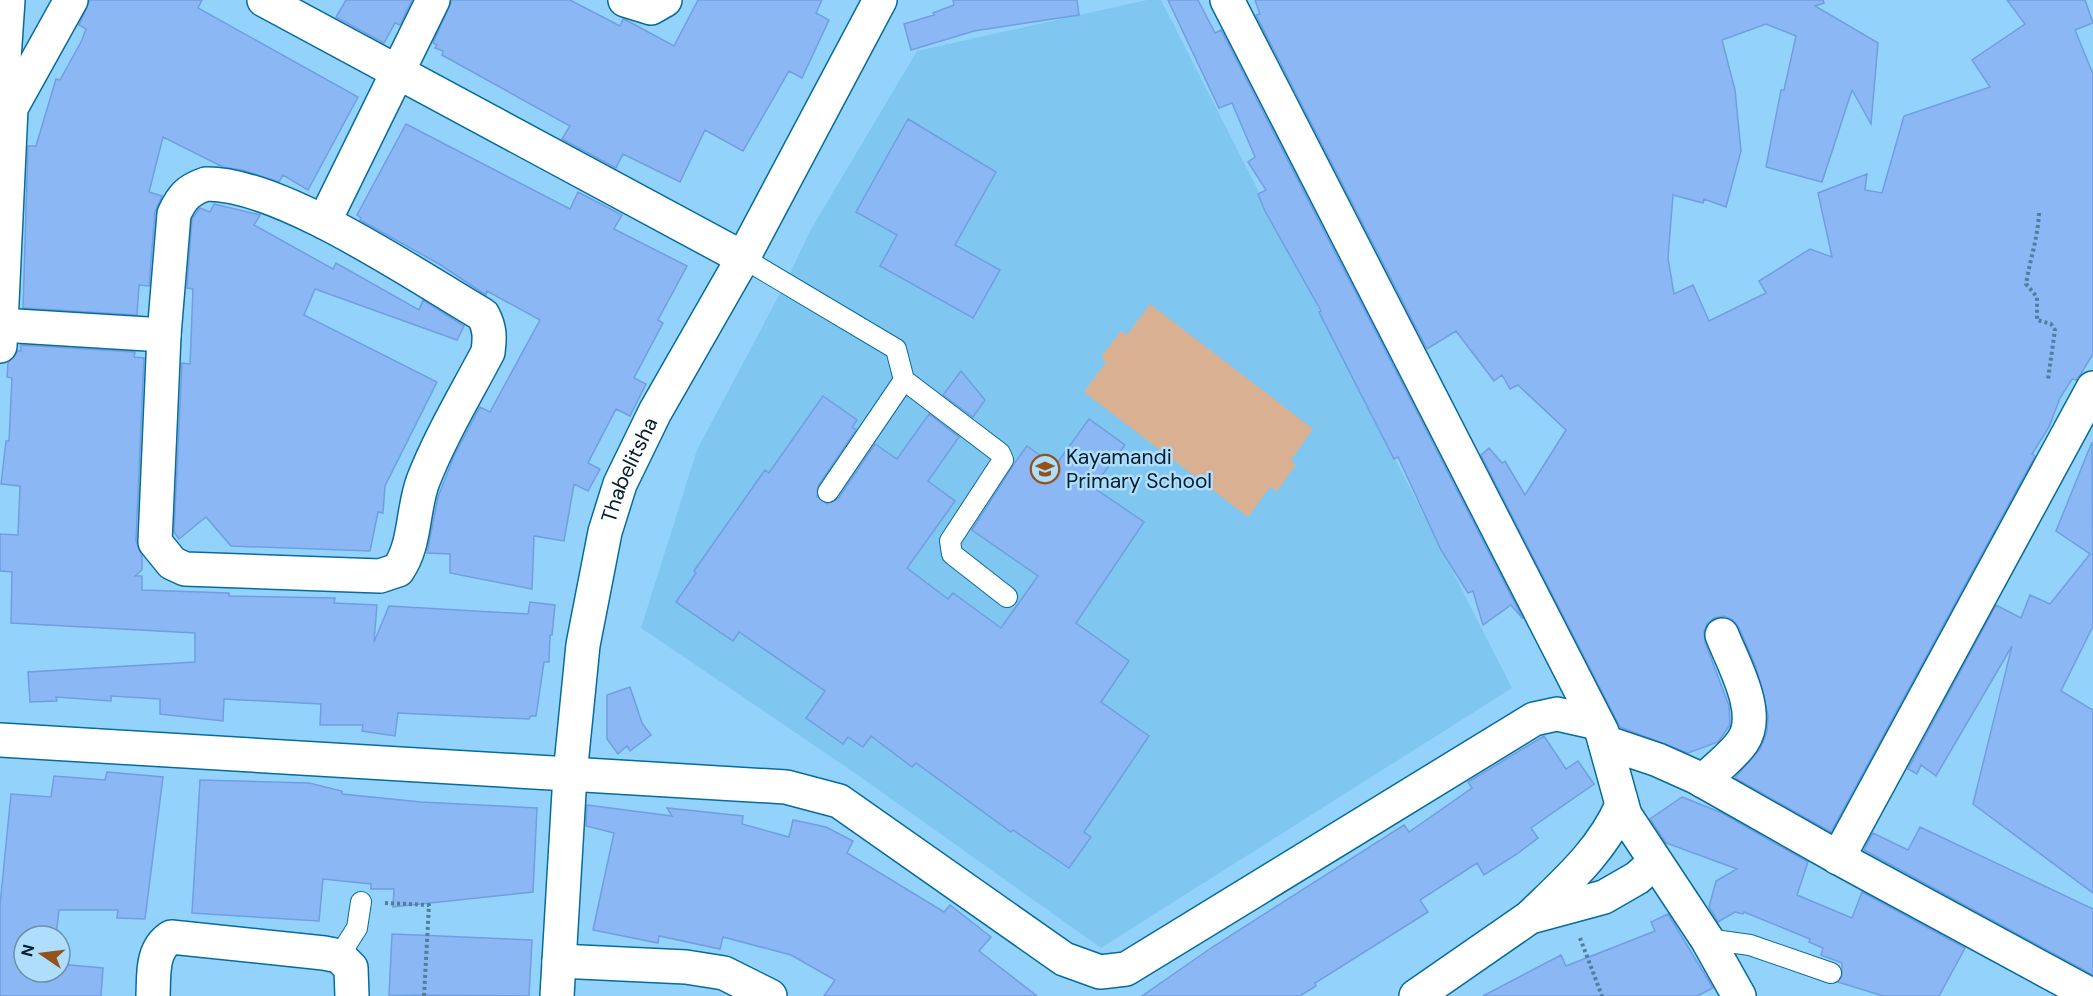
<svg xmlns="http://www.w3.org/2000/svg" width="2093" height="996" font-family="'DM Sans',sans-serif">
	<rect width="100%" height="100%" fill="#93d3fb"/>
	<!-- built -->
	<path fill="#7fc6f1" d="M1147,0h14l351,688 -411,260 -249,-177 -211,-143 56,-178 89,-168 24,-51 107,-180z"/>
	<!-- green -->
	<path fill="#dab092" d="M1150,304l163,125 -22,31 5,5 -19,26 -7,-4 -22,30 -164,-125 22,-30 -5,-5 20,-26 6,4z"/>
	<!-- building -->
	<path fill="#8bb7f5" stroke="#709edf" stroke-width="1.5" d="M90,0h112l-4,8 160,89 -50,93 -25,-15 -4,7 -37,-12 -19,-3 -60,-30 -14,55 13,4 -7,16 -6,74 -10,-1 -2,30 -114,-7 5,-162h8l20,-67 4,1 21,-38 5,-13 -7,-4z
		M346,0h66l-12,25 -5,-2 -11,20 -48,-26z
		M452,0h118l50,26 3,-7 3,1 48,26 24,-46h124l-6,13 13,7 -27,58 -13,-7 -46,80 -38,-21 -25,52 -57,-28 -7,14 -54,-29 8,-13 -128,-71 1,-4 -8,-3 2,-3 -4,-2z
		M953,0h124l2,15 -105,16 -63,19 -7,-26 30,-9 -1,-2 21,-8z
		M1168,0h30l17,33 6,-3 302,589 -12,-14 -28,20 -10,-34 -5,2 -27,-43 -43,-93 -4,2 -75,-147 2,-1 -56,-100 -7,-17 8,-4 -18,-28 7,-5 -23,-54 -13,5z
		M1255,0h568l1,3 -9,3 63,37 -7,81 -19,-34 -30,92 -56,-15 15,-77h3l12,-54 -30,-12 -44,16 13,50 6,61 -15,56 -22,-8 -1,4 -30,-8 -5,63 6,36 19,-9 16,36 57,-28 -7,-12 51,-32 22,8 -14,-64 49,-19 -2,16 17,3 22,-77 86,-29 -18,-27 53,-36 -18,-24h78l8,23 -18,7 18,44v280l-13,21 -4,5 -4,-1 -12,19 -11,29 -17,27 3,2 -204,376 -96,-54 25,-29 7,-17 1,-17 -12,-48 -17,-39 -6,-8 -9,-4 -10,2 -7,6 -3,8 1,10 24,64 1,19 -12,17 -30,11 -68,-26 -139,-272 8,-7 13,15 3,-2 20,34 41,-65 -48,-45 -8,4 -8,-14 -8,6 -38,-50 -29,18 -171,-334 4,-1z
		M908,119l88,53 -41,73 45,25 -27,48 -93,-52 17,-31 -41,-23z
		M406,124l164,85 8,-17 44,23 -8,14 73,37 -29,54 5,3 -29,55 12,6 -16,32 -14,-7 -28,54 12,6 -12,22 -14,-7 -10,57 -30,-5 -2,53 -82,-16v-19l-23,-1 11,-56 16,-41 26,-49 10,5 50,-92 -53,-29 -1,4 -47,-31 -79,-44 1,-2 -4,-3z
		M214,204l46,11 -6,10 79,44 3,-6 83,47 4,-10 41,26 -7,14 -142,-51 -11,26 133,67 -52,104 -2,27 -5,-1 -8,39 -139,-5 -25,-29 -27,22 -5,-7 8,-169 8,1 3,-75 -6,-1 5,-69 8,-11 10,4z
		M21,345l114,7 -1,5 10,1 -8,183 6,15v14l-7,6h7v14l87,3v3l106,2 -1,5 43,2 -3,37 15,-36 139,8 2,-12 25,3 -3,30h-2l-1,27h-5l-8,54h-5l-2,3 -131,-6 -3,23 -33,-5 1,-6h-43l1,-21 -97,-5 -1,22 -63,-7v-15l-49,-3v5l-55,-4 1,4 -27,1 -2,-30 167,-10v-29l-184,-10 1,-51 -12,-1v-37l18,1 2,-49 -19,-2 5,-43h3l3,-63 -5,-1 1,-14 10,-12h3z
		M961,371l24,29 -12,17 -30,-22z
		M823,396l34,24 -5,7 4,3 -38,56 -1,11 10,7 11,-5 37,-55 22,15 32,-45 30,23 -31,44 27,20 -48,67 41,31 5,-6 48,35 37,-52 -66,-46 42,-66 13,-18 28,20 34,-47 36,26 -32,42 51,35 -68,101 53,38 -28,41 48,34 -65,96 7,5 -22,31 -56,-38 -2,2 -95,-69 -4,4 -41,-31 -8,11 -15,-10 -5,7 -37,-26 19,-27 -86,-59 -6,9 -57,-39 20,-29 -2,-2 71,-101 4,3z
		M2092,442l1,184 -32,65 32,19v183l-120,-89 39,-158 -76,130 -15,-11 -4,9 -9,-5 88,-164 25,13 9,-23 20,9 40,-50 -34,-23z
		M630,687l12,36 9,12 -21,16 -3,-5 -9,8 -11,-15v-44z
		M1544,736l22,33 12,-8 16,23 -63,44 7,10 -21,16 -33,21 -7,-12 -57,37 8,12 -113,71 1,3 -16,10h-158l69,-48 193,-123 5,7 63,-44 -4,-6z
		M107,772l56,5 -18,142 -28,-1 1,-8h-59l-3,26h-32v36h36v-8l43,4 -2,28h-101v-91l11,-111 40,3 3,-21 51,4z
		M200,780l109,3 33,8v3l79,8 116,6 -4,84 -140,15 1,-18h-23v-5l-48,-5 -4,42 -127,-8z
		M1682,797l40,16 86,49 -11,33 55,23 10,-26 103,56 -26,48h-56l-45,-14 4,-6v-13l-21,-8 2,-7 -14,-6 1,-3 -66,-27 -1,2 -8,-2 -17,10 -9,-15 7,-26 21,-12 -71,-26 -16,-24z
		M587,805l85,11 -5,-8 76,8 -1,8 47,13 4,-17 33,7 27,14 -6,12 97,59 6,-7 41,32 -12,14 58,45h-213l11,-16 -44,-25 -68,-18 -3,12 -61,-13 -1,7 -65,-13 21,-97 -28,-7z
		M1920,827l173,82v66l-229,-125 9,-17 35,17z
		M1668,914l45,74 -16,8h-214l78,-41 5,11 89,-35 -4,-9z
		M392,934l140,6 -3,56 -140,-1z"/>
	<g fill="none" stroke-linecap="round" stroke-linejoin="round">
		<!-- service casing -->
		<g stroke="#066c9a" stroke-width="22">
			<path id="service" d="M743,258l153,91 8,31 -76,112
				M904,380l96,73 3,7 -53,81 2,13 55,43
				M1707,939l43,6 81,28
				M339,956l18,-28 4,-26"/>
		</g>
		<!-- minor casing -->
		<g stroke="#066c9a" stroke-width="36">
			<g id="minor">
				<path d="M8,0l-4,59 7,49"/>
				<path d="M264,0l479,258"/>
				<path d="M625,0l26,8 14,-8"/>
				<path d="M1227,0l375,732 23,83 82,124 32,57"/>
				<path d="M206,184c75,-1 210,92 277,131 7,13 7,22 5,37 -22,42 -48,85 -65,129 -11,30 -7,63 -25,89l-18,6 -195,-7 -13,-6 -17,-21 9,-207 10,-121c8,-17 14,-24 32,-30z"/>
				<path d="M324,222l109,-222"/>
				<path d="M0,325l164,10"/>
				<path d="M0,346l11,-238 60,-108"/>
				<path d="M0,740l786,47 53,14 225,158 36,13 26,-3 408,-250 23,-5 40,9"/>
				<path d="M1605,742l53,18 38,17 150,85 247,134"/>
				<path d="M1703,781c13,-13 30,-25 40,-40 19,-28 -10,-78 -21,-106"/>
				<path d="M1838,858l255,-470"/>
				<path d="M1531,916c35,-34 71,-65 91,-111"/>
				<path d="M559,961l127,6 38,6 46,23"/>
				<path d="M153,996c1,-21 -2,-46 18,-59l153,16 15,3 12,12 1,28"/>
				<path id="s1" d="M557,996l13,-221 13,-130 22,-113 15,-48 35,-72 88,-154 137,-258"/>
				<path d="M1416,996l114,-79 74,-20 33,-19 18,-16"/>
			</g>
		</g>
		<!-- path -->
		<path stroke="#507e9b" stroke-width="4" stroke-dasharray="3 3" stroke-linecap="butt" d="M2039,213c-1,24 -9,47 -13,71l11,13v23l14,4 4,6 -7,49
			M385,903l44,2 -5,91
			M1580,938l22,58"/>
		<!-- service -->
		<use href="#service" stroke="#fff" stroke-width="20"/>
		<!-- minor -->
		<use href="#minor" stroke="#fff" stroke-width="33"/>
	</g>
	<!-- icons -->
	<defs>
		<g id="school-ring" transform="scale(1.5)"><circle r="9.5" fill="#afdefd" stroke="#92521b" stroke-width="1.5"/><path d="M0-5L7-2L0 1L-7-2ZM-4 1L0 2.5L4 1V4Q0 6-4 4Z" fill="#92521b"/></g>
	</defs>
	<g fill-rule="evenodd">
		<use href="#school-ring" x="1045" y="469"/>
	</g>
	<g text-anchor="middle" stroke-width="5" stroke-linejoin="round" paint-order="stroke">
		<!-- poi labels -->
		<g font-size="21" fill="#041e2d" stroke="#afdefd" text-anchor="start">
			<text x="1066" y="464">Kayamandi<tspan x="1066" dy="24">Primary School</tspan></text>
		</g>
		<!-- street labels -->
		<g font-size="21" fill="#041e2d" stroke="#afdefd">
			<text dy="7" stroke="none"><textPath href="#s1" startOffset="534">Thabelitsha</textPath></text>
		</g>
	</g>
	<!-- north arrow -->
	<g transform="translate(42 954) rotate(284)"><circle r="28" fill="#afdefd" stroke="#6b91aa" stroke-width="1.5"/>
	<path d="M0-4.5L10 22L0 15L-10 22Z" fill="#92521b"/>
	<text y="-9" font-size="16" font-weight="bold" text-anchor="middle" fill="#041e2d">N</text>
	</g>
</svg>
